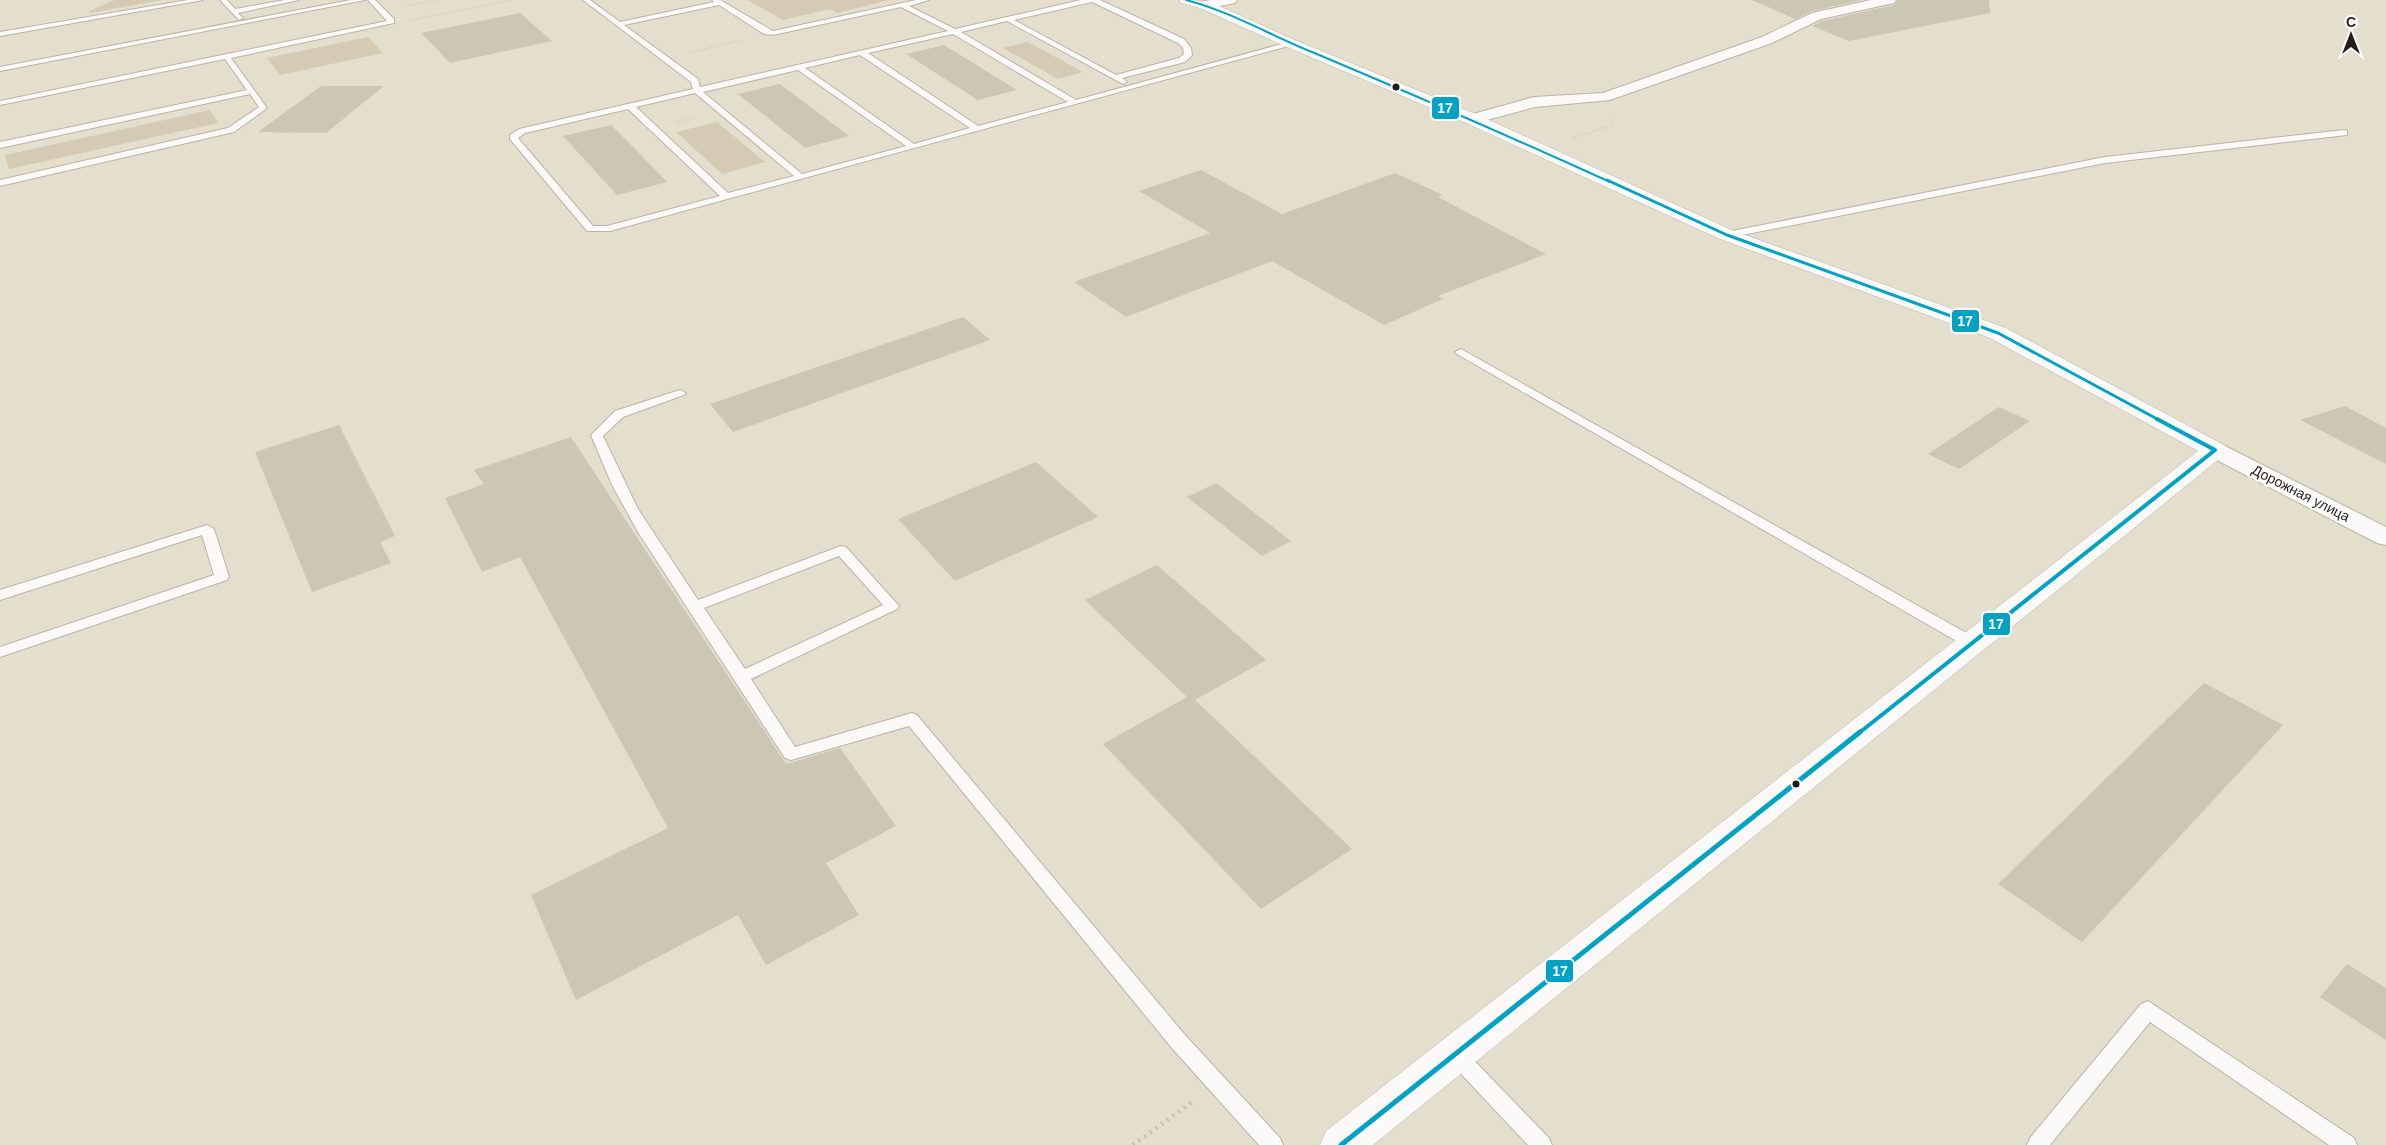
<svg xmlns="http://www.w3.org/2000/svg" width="2386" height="1145" font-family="Arial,sans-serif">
	<rect width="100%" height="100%" fill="#e4decd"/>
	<!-- green -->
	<path fill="#d5cbb4" d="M115,0h48l-73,13 -1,-2z
		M748,0h141l-52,13 -7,-4 -47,11z
		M368,37l15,16 -103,22 -13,-17z
		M1027,42h1l55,30 -25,7 -55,-31z
		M210,110l8,13 -209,46 -4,-14z
		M717,122l48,40 -43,12 -46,-42z"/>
	<!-- building -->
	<path fill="#ccc6b5" d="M1752,0h110l-50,11 -17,8z
		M1898,0h91l1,13 -141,28 -37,-15 10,-5 72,-16z
		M520,13l32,28 -102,22 -29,-30z
		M944,45l73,45 -39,10 -72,-46z
		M780,84l69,52 -44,12 -67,-54z
		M321,86h63l-58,47 -68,-1z
		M611,125l27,27 29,30 -50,13 -54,-59z
		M1201,170l81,44 113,-41 48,22 -5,2 108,57 -108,42 5,3 -59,26 -112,-64 -146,56 -52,-35 136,-49 -71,-42z
		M963,317l27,23 -257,92 -23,-28z
		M2345,406l41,22v36l-86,-44z
		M1999,407l31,14 -71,48 -31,-15z
		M339,425l56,111 -15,6 11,21 -79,29 -57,-140z
		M571,437l215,327 54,-16 56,78 -70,37 33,52 -93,50 -28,-50 -162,85 -45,-105 137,-67 -148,-271 -38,15 -37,-74 39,-14 -10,-14z
		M1036,462l62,55 -143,64 -57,-62z
		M1216,483l75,58 -29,15 -75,-59z
		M1157,565l109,95 -71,40 157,149 -91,60 -158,-165 84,-47 -102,-97z
		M2204,683l79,42 -201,217 -84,-58z
		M2347,964l39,24v52l-66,-43z"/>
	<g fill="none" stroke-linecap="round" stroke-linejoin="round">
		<!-- lane casing -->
		<g stroke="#b9b4a6" stroke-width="2">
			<path id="lane" d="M188,0h15l-203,36v-4z
				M220,0h7l8,9 50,-9h14l-61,13 5,5 -4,2z
				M351,0h14l-365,71v-4z
				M368,0h7l19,19v4l-163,35 36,50 -33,24 -234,54v-6l228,-52 31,-21 -9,-13 -250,54v-6l247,-52 -22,-31 -225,46v-4l387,-80z
				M583,0h7l30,22 94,-20 -2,-2h8l53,31 143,-31h13l-20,6 46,23 126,-29h19l84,39 7,9 1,7 -7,7 -63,16 5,4 -4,2 -116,-63 -46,11 115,68 213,-58 7,2 -686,187h-23l-77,-92v-4l9,-6 174,-40 -2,-7zM1092,2l86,41 5,5 1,6 -5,4 -63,17 -102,-55zM719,5l45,29 9,1 128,-28 47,24 -248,56 -2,-8 -74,-54zM953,34l115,68 -90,24 -110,-73zM860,55l110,73 -56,16 -109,-76zM798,70l108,76 -104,28 -99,-82zM695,93l99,83 -66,17 -92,-86zM628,109l92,87 -113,30h-14l-75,-88 7,-5z
				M2344,130l3,1v4l-242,28 -378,75 -5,-3 5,-3 378,-75z
				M1461,349l516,290 2,4 -2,4h-10l-510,-293 -2,-2z
				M680,390l6,3 -2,2 -61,22 -20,19 35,73 60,91 143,-54 5,1 53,59 -2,3 -146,70 44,68 117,-34 5,2 268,320 95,103 3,7h-24l-88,-98 -262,-321 -118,34 -6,-2 -147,-226 -26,-47 -21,-50 24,-24zM839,556l44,49 -138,64 -41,-61z
				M207,525l7,4 15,48 -2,3 -227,77v-10l214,-72 -12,-40 -202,65v-10z
				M2148,1001l206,137 3,7h-28l-179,-123 -100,123h-23l3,-7 111,-134z
				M1455,1045l7,3 87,90 3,7h-24l-80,-85 -3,-6 3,-6z"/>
		</g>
		<!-- street casing -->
		<g stroke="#b9b4a6" stroke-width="2">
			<path id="street" d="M1210,0h27l-2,3 -30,6 -7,-4 2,-3z
				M1871,0h25l-2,3 -73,16 -49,24 -162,57 -75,7 -63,17 -6,-2 -2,-3 2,-3 68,-19 69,-4 159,-56 50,-24z
				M2215,443l8,2 163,82v18l-9,-2 -170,-88 -4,-5 4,-5z"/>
		</g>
		<!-- secondary casing -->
		<g stroke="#b9b4a6" stroke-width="1">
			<path id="secondary" d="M1179,0l31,2 87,39 181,74 256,116 272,97 218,117 3,5 -3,5 -851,690h-53l6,-14 872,-680 -208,-113 -270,-99 -254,-116 -179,-76 -87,-39 -19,-5z"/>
		</g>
		<!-- path-far1 -->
		<path stroke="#c2c0ba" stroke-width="2" stroke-dasharray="0.5 2" stroke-linecap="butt" d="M406,6l31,-6
			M411,20l102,-20
			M692,52l50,-12
			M677,122l19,-5
			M1573,138l40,-13 -2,-7"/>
		<!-- path -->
		<path stroke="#c2c0ba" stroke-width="4.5" stroke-dasharray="2 5" stroke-linecap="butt" d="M1133,1145l62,-45"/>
		<!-- lane -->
		<use href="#lane" fill="#fbfaf8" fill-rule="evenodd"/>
		<!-- street -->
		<use href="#street" fill="#fbfaf8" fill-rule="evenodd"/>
		<!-- secondary -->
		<use href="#secondary" fill="#fbfaf8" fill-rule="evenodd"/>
		<!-- bus-1-far3 casing -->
		<g stroke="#fff" stroke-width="4">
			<path id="bus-1-far3" d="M1186,0c43,11 84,35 126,52 100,42 199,85 298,130"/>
		</g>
		<!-- bus-1-far2 casing -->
		<g stroke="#fff" stroke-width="6">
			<path id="bus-1-far2" d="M1607,180l120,55 271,98 161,87"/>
		</g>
		<!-- bus-1-far1 casing -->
		<g stroke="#fff" stroke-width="8">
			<path id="bus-1-far1" d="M2157,419l58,31
				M1859,733l356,-283"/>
		</g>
		<!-- bus-1 casing -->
		<g stroke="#fff" stroke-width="9">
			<path id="bus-1" d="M1341,1145l519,-413"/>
		</g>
		<!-- bus-1-far3 -->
		<use href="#bus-1-far3" stroke="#02a2c5" stroke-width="2"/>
		<!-- bus-1-far2 -->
		<use href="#bus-1-far2" stroke="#02a2c5" stroke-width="3"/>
		<!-- bus-1-far1 -->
		<use href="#bus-1-far1" stroke="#02a2c5" stroke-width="4"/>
		<!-- bus-1 -->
		<use href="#bus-1" stroke="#02a2c5" stroke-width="5"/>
	</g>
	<!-- markers -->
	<g fill="#231e13" stroke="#fff" stroke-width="2">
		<circle cx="1396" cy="87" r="4.5"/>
		<circle cx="1796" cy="784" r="4.5"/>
	</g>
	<g text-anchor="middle" stroke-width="4.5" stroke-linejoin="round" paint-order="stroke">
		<!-- street labels -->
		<g font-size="14" fill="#231e13" stroke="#fff">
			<text transform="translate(2301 493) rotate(27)" y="5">Дорожная улица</text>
		</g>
	</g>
	<g stroke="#fff" stroke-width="2">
		<rect x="1431" y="96" width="29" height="24" rx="5" fill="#02a2c5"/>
		<rect x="1951" y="309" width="29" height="24" rx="5" fill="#02a2c5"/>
		<rect x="1982" y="612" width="29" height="24" rx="5" fill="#02a2c5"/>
		<rect x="1545" y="959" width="29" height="24" rx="5" fill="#02a2c5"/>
	</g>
	<g font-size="14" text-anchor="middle" font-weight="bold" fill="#fff">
		<text x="1445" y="113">17</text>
		<text x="1965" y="326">17</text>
		<text x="1996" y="629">17</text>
		<text x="1560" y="976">17</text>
	</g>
	<!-- north arrow -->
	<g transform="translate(2351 35)" stroke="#ffffff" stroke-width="4" paint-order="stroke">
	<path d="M0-4L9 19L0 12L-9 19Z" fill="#231e13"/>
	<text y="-8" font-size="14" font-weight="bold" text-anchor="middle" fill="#231e13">С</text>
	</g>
</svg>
